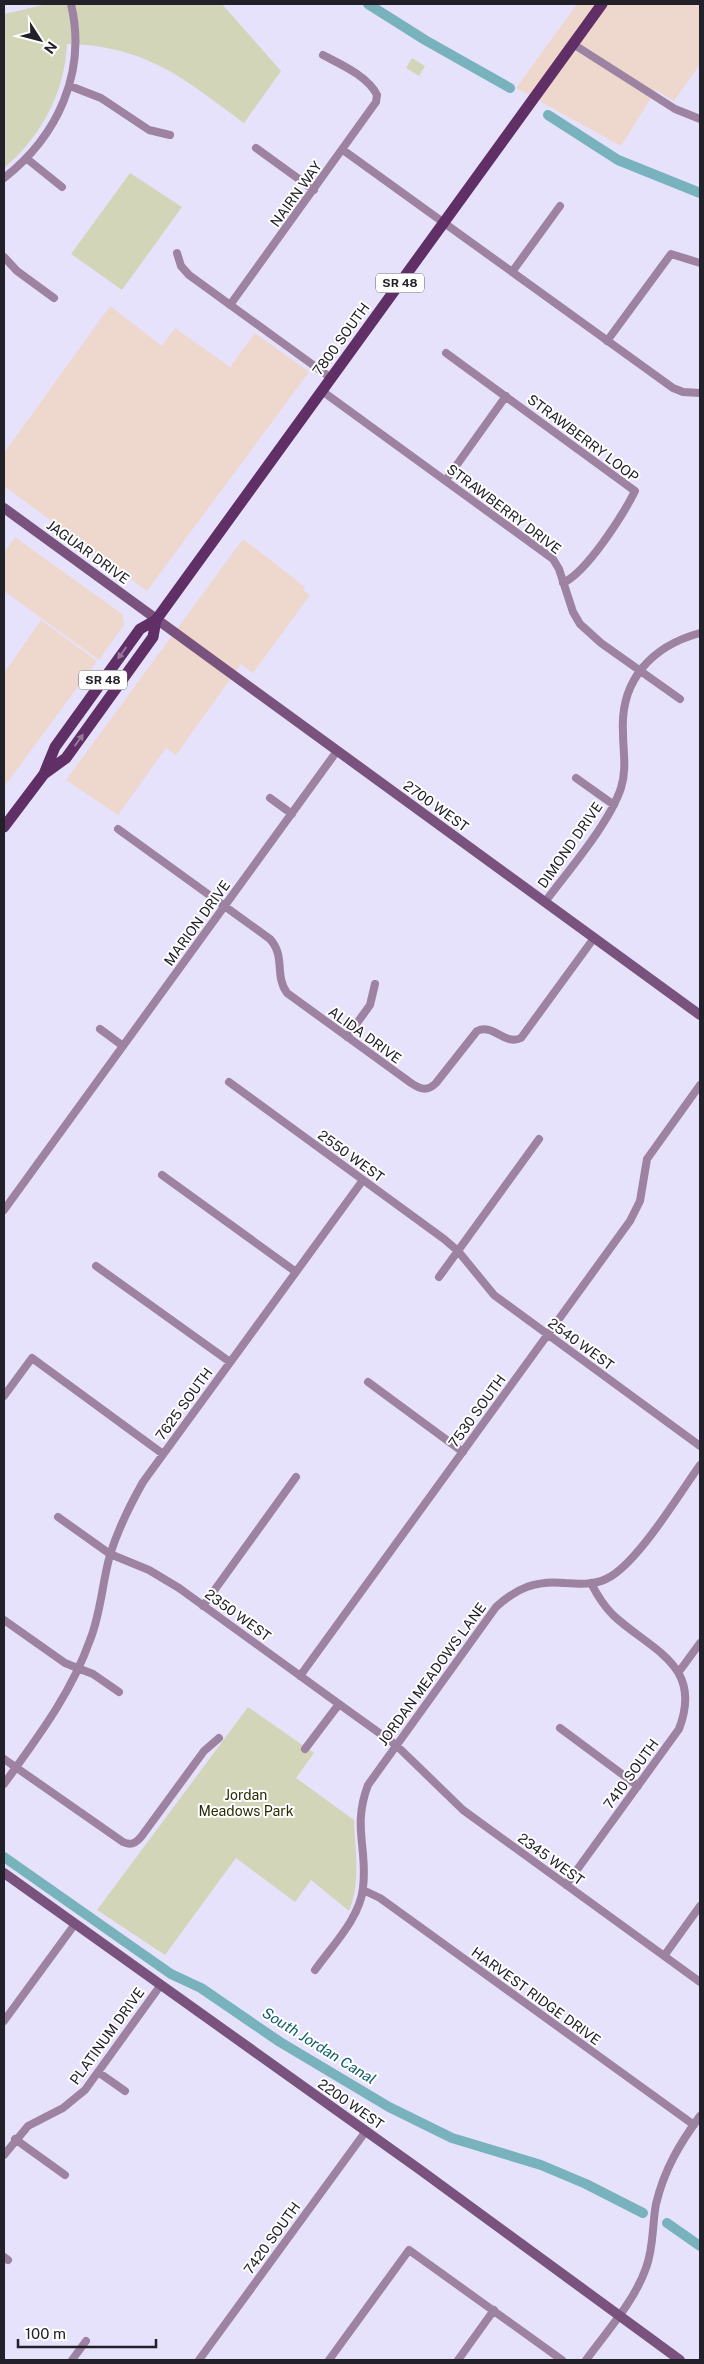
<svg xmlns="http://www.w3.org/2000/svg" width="704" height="2364" font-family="'Public Sans',sans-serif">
	<rect width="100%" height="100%" fill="#e6e2fc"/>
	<!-- commercial -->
	<path fill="#eed7cc" d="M577,4h123v60l-26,37 -18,-11 -35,56 -105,-58z
		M110,306l52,40 13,-18 55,39 25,-34 54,39 -162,219 -143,-105v-33z
		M15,537l107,77 2,11 -25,35 -95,-69v-38z
		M243,539l62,48 -2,3 7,5 -57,78 -12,-9 -65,91 -10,-7 -48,67 -52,-35z
		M41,620l56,41 -93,126v-114z"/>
	<!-- green -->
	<path fill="#d3d5b9" d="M47,4h175l59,67 -37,52c-61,-45 -97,-77 -177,-79 -2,48 -26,93 -63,124v-154z
		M412,58l13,8 -6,10 -13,-8z
		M130,173l52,34 -60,83 -51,-36z
		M248,1707l66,46 -18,25 58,42c1,32 7,61 -5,91l-38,-31 -16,22 -59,-44 -71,97 -68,-45z"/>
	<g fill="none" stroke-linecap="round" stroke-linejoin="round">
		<!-- canal -->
		<path stroke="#78b2bc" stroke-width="10" d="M368,4l57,36 85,48
			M548,115l70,45 82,33
			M4,1857l167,117 30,14 79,54 109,65 63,31 89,27 45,19 57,29
			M667,2223l33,23"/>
		<!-- street -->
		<path stroke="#9d82a1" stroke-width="8" d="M573,44l102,65 25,10
			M70,86l31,12 48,32 21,5
			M256,148l58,42
			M343,150l330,238 10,4 17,1
			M26,158l36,29
			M4,178c54,-42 83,-106 67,-174
			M177,253l4,13 8,9 142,103
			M4,257l13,14 37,27
			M512,272l48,-66
			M230,305l146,-203 1,-7c-9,-19 -37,-31 -54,-40
			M607,341l64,-87 29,9
			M446,353l189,138c-12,24 -48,81 -72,92
			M322,391l231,168 6,10 14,43 7,12 21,19 79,56
			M446,480l60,-84
			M576,778l38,27
			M270,798l22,16
			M118,829l152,110c16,18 4,36 17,54l124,90c9,6 16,9 25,0l41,-52c17,-8 27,15 44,7l73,-100
			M545,902c23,-31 64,-78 76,-114 6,-19 2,-37 2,-56 -3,-52 29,-86 77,-99
			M100,1029l23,17
			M347,1037l23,-32 5,-21
			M229,1082l215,157 14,12 36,44 206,151
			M162,1175l134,97
			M4,1210l333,-459
			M96,1266l134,96
			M439,1277l100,-138
			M368,1382l95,70
			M4,1396l28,-38 131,96
			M58,1517l52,37 39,16 30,18 160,116 57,41 67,65 237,172
			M203,1606l93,-129
			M4,1620l61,43 28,11 26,18
			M681,1669l19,-26
			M300,1676l330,-455 10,-20 7,-42 53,-74
			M560,1728l78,58
			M305,1749l34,-45
			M4,1759l119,83c8,4 13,1 18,-5l63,-86 15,-13
			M4,1784c33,-46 67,-90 86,-144 11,-27 12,-57 20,-85 8,-26 20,-50 33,-73l220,-302
			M566,1885l113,-156c25,-65 -29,-79 -66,-114 -10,-10 -16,-20 -22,-32
			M363,1890l17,8 314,227
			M664,1956l36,-50
			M315,1970c17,-24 45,-52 48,-82 5,-39 -11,-61 5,-103l128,-178c21,-19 40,-27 69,-24 14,1 28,2 41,-4 30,-13 73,-85 94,-114
			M4,2021l71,-97
			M98,2072l27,19
			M15,2139l50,36
			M4,2155l24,-29 35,-18 22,-18 75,-104
			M4,2257l4,3
			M72,2360l14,-19
			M199,2360l167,-229
			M329,2360l80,-110 153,110
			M458,2360l36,-50
			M586,2360c21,-29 48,-58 60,-92 8,-21 6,-43 10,-64 8,-34 24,-61 44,-88"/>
		<!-- secondary -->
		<path stroke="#79527e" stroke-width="10" d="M4,508l696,507
			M4,1873l415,296 261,191"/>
		<!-- primary -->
		<path stroke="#5f2f65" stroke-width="11" d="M44,774l11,-27 85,-118 16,-9 446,-616
			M4,827l40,-53 22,-16 87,-121 3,-17"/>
	</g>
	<!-- one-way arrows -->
	<defs><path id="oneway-solid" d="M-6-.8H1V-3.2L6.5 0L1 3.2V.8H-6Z" transform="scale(1.25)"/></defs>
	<g fill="#97789b">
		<use href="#oneway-solid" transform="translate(122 653) rotate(126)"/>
		<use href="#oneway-solid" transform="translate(79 740) rotate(-54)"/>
	</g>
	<g text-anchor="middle" stroke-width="4" stroke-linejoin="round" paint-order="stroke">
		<!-- shield labels -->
		<g fill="#fff" stroke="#64646a" stroke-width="1">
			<rect x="376" y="273.5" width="48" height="19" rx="4"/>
			<rect x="79" y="670.5" width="48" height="19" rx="4"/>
		</g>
		<g font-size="12" font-weight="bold" fill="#22212a">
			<text x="400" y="287">SR 48</text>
			<text x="103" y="684">SR 48</text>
		</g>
		<!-- street labels -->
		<g font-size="14" fill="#22212a" stroke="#fff">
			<text transform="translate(296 194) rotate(-54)" y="5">NAIRN WAY</text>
			<text transform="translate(341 339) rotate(-54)" y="5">7800 SOUTH</text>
			<text transform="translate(583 438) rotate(37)" y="5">STRAWBERRY LOOP</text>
			<text transform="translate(504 509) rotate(37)" y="5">STRAWBERRY DRIVE</text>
			<text transform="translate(88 552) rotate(36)" y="5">JAGUAR DRIVE</text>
			<text transform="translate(436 806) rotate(36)" y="5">2700 WEST</text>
			<text transform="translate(570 845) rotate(-55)" y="5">DIMOND DRIVE</text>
			<text transform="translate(197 923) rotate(-54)" y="5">MARION DRIVE</text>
			<text transform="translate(365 1035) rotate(36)" y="5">ALIDA DRIVE</text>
			<text transform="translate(351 1156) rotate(36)" y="5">2550 WEST</text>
			<text transform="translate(581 1344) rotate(36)" y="5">2540 WEST</text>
			<text transform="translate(184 1404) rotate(-54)" y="5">7625 SOUTH</text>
			<text transform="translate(477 1411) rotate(-54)" y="5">7530 SOUTH</text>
			<text transform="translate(238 1615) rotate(36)" y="5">2350 WEST</text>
			<text transform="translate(432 1674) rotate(-54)" y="5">JORDAN MEADOWS LANE</text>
			<text transform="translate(631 1774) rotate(-54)" y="5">7410 SOUTH</text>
			<text transform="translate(551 1859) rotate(36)" y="5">2345 WEST</text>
			<text transform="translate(536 1996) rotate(36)" y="5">HARVEST RIDGE DRIVE</text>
			<text transform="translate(107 2036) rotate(-54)" y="5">PLATINUM DRIVE</text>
			<text transform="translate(351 2104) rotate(35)" y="5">2200 WEST</text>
			<text transform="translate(272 2238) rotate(-54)" y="5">7420 SOUTH</text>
		</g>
		<!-- park labels -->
		<g font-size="14" fill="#2b2b06" stroke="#fff">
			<text x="246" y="1800">Jordan<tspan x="246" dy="16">Meadows Park</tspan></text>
		</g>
		<!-- water labels -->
		<g font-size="15" font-style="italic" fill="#0c5f6a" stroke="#fff">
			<text transform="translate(319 2046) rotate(32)" y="5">South Jordan Canal</text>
		</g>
	</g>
	<!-- border -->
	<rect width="704" height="2364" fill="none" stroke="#22212a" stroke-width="10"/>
	<!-- north arrow -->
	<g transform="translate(40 40) rotate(126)" stroke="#ffffff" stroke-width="4" paint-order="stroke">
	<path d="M0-4L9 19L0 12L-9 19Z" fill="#22212a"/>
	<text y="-8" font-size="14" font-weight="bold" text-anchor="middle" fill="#22212a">N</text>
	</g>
	<!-- scale -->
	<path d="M18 2339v8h138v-8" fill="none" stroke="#22212a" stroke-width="2.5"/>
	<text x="25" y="2339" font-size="15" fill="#22212a" stroke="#ffffff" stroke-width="4" paint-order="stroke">100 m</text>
</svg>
